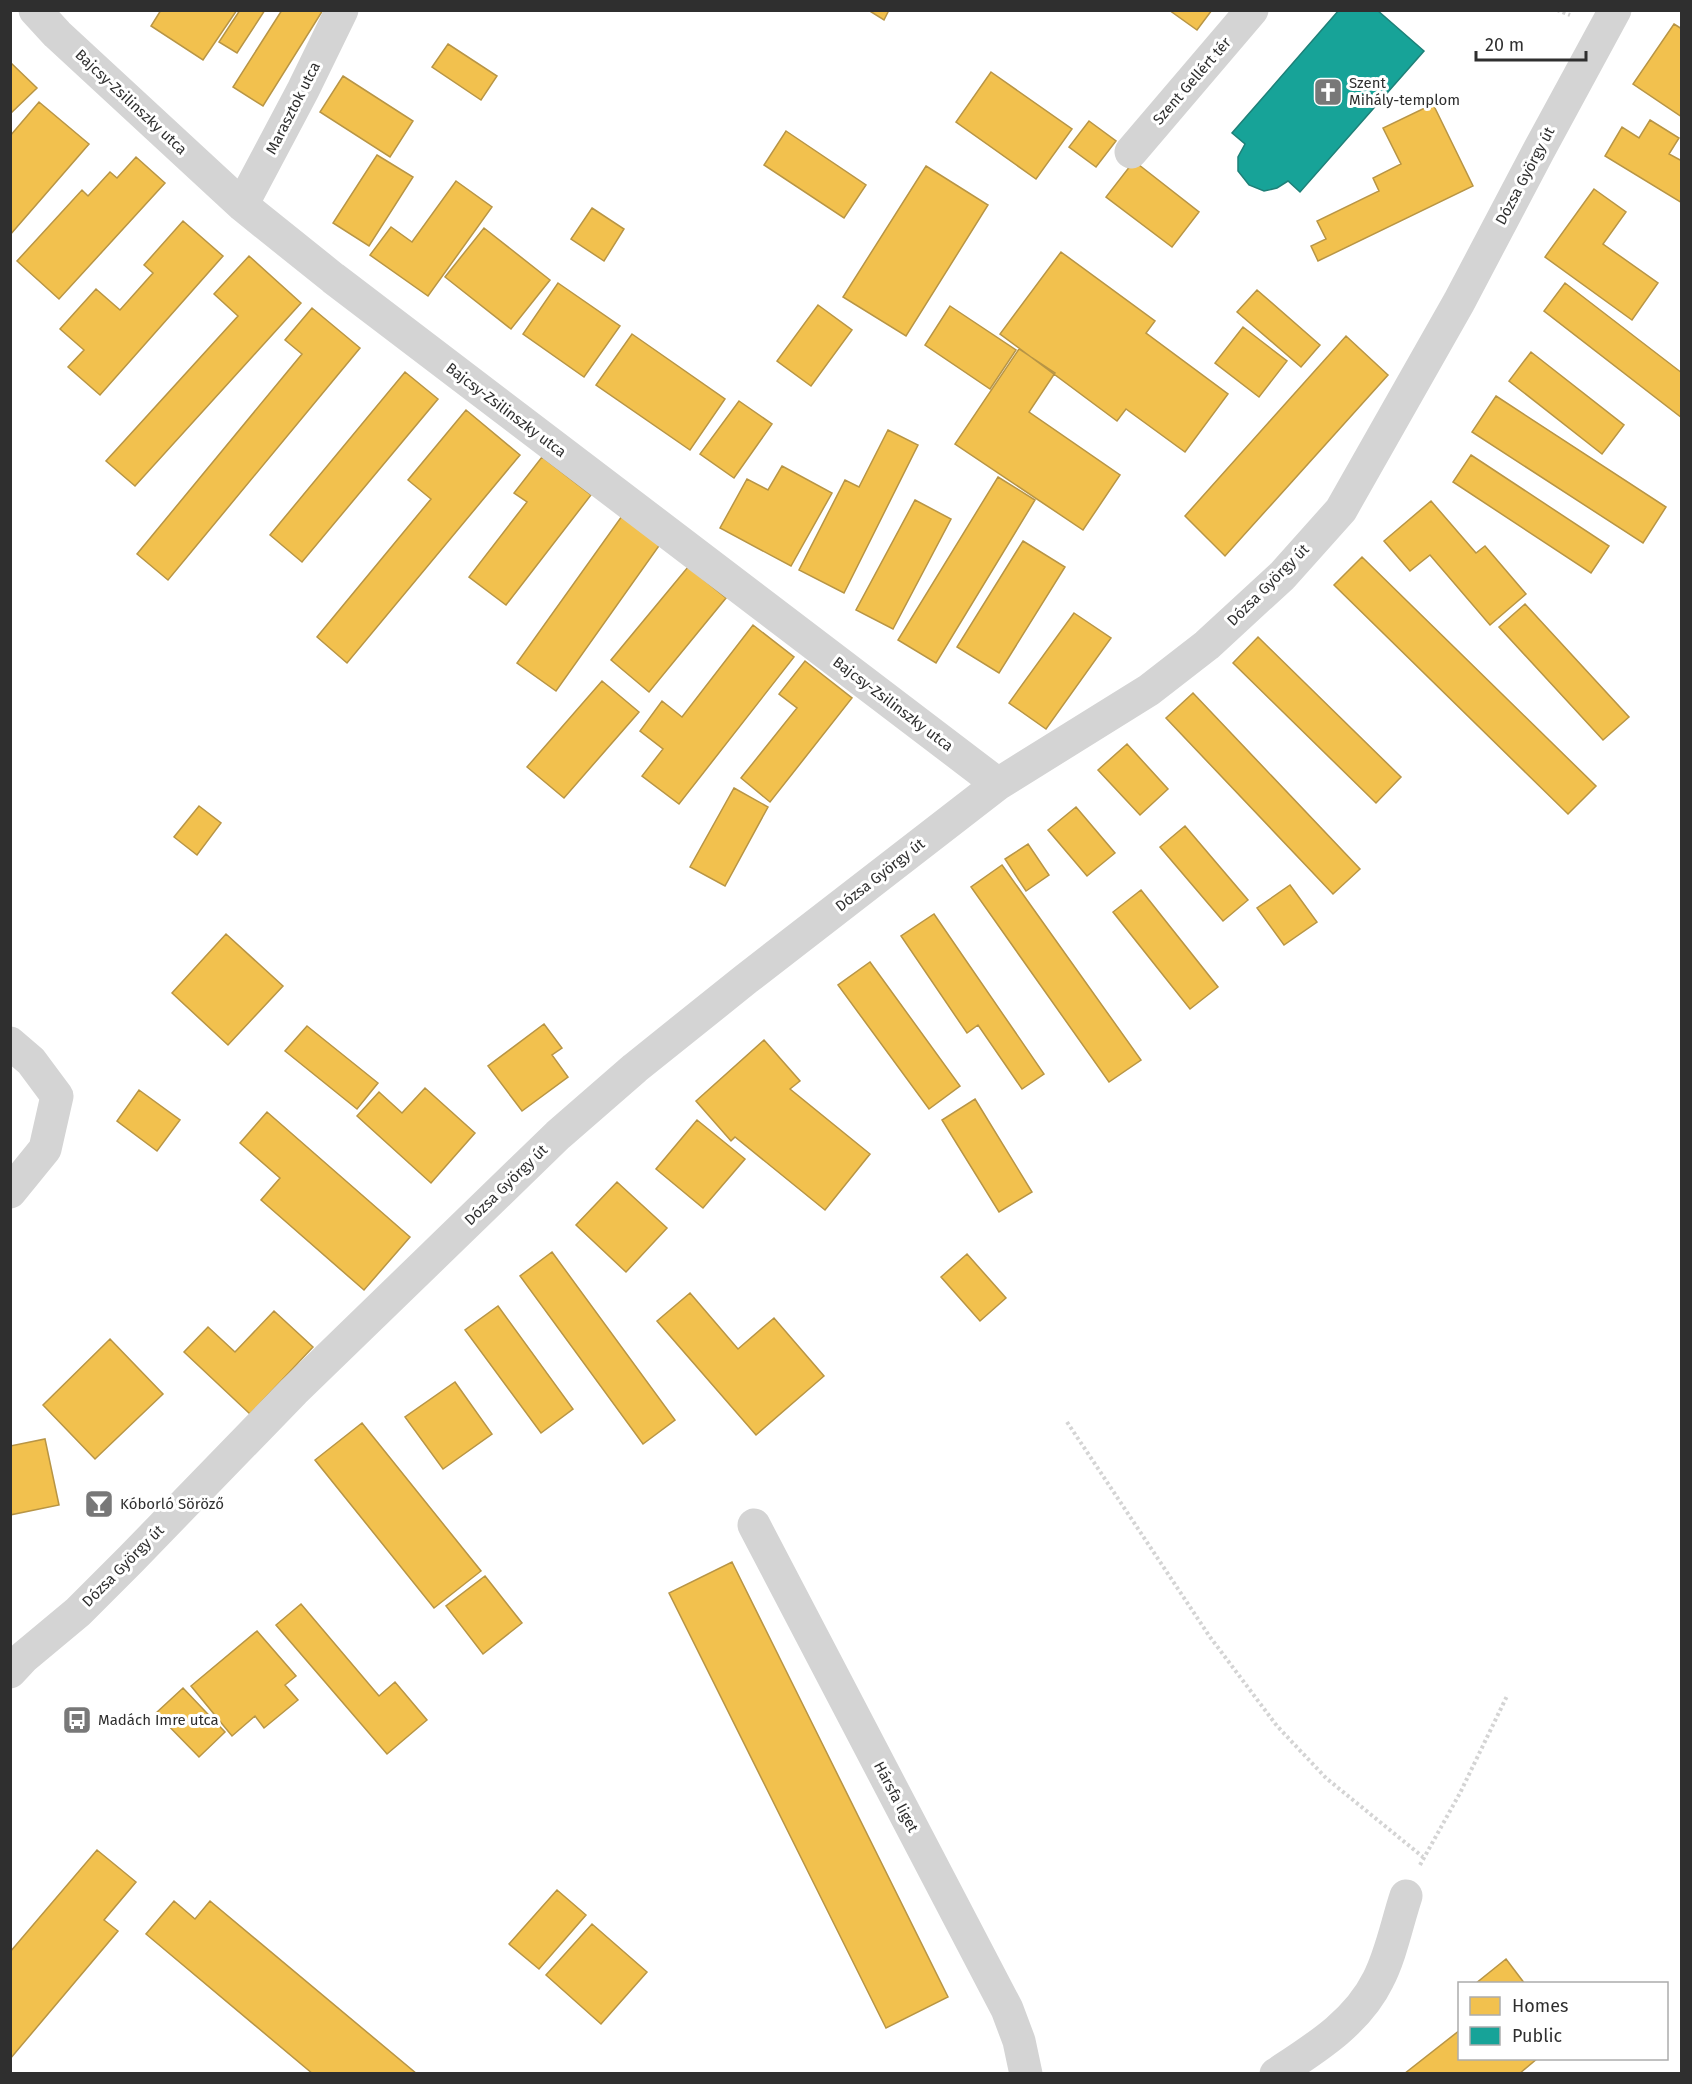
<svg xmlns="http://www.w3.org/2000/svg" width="1692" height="2084" font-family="'Fira Sans',sans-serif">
	<rect width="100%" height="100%" fill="#fff"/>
	<!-- homes -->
	<path fill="#f2c14e" stroke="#b89545" stroke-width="1.5" d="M161,10h76l-34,50 -52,-34z
		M240,10h25l-28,43 -18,-11z
		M282,10h41l-60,96 -30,-19z
		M868,10h21l-5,10z
		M1169,10h43l-15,20z
		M1674,24l8,5v88l-49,-33z
		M448,44l49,32 -16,24 -49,-33z
		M10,62l27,26 -27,26z
		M991,72l81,57 -36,50 -80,-57z
		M343,76l70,45 -23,36 -70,-45z
		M39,102l50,42 -79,91v-99z
		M1433,104l40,82 -155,75 -7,-15 15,-7 -9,-18 62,-30 -6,-13 28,-14 -18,-36z
		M1650,120l29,18 -10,16 13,7v42l-77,-47 17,-29 17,11z
		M1089,121l27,20 -20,26 -27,-20z
		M786,131l80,54 -22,33 -80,-53z
		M377,155l36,22 -44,69 -36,-23z
		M136,157l29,26 -106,116 -42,-38 65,-71 6,6 22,-24 7,6z
		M1134,161l65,51 -27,35 -66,-50z
		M926,166l62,39 -82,131 -63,-39z
		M456,181l36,26 -64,89 -58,-41 21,-28 21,15z
		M1594,189l32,23 -23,32 55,39 -26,37 -87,-63z
		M592,208l32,21 -20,32 -33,-22z
		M183,221l40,35 -123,139 -32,-28 16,-17 -24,-21 36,-40 24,21 33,-37 -9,-8z
		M484,228l66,52 -39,49 -66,-52z
		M1061,252l94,69 -9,12 82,61 -43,58 -59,-43 -9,12 -117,-87z
		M249,256l52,47 -166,183 -29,-25 132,-145 -24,-22z
		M558,283l62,43 -36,51 -61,-43z
		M1565,283l117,90v45l-138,-107z
		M1257,290l63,55 -19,22 -64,-55z
		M818,305l34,25 -41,56 -34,-25z
		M950,306l66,44 -26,39 -65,-44z
		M312,308l48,40 -192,232 -31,-26 165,-200 -17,-14z
		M1243,327l44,34 -28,36 -44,-34z
		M632,334l93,65 -35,51 -94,-65z
		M1346,336l42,39 -163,181 -40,-40z
		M1019,349l36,24 -26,39 91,63 -37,55 -128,-86z
		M1531,352l93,73 -22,29 -93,-73z
		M405,372l33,27 -136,163 -32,-27z
		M1496,396l170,111 -23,36 -171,-111z
		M739,401l33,23 -38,54 -34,-24z
		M466,410l54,45 -173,208 -30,-26 114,-138 -23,-19z
		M888,430l30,15 -74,148 -45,-23 46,-90 14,7z
		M1471,455l138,91 -18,27 -138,-91z
		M542,457l49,38 -85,110 -37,-28 58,-75 -13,-9z
		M782,466l50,27 -41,73 -71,-38 27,-49 21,11z
		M998,477l37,23 -99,163 -38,-23z
		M915,500l36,19 -58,110 -37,-19z
		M1431,501l45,52 9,-7 41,48 -36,31 -60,-70 -20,16 -26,-30z
		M622,516l39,27 -105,148 -39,-28z
		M1023,541l42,26 -66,106 -42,-26z
		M1362,557l234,229 -28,28 -234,-229z
		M688,567l38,31 -77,94 -38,-32z
		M1525,604l104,113 -26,23 -104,-113z
		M1074,613l37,25 -65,91 -37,-26z
		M753,625l41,32 -115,147 -37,-28 21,-27 -23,-18 22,-30 20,16z
		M1258,637l143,140 -25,26 -143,-140z
		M805,661l47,37 -82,104 -29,-24 56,-70 -18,-14z
		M602,681l37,31 -75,86 -37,-31z
		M1193,693l167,176 -27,25 -167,-176z
		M1127,744l41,45 -28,26 -42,-45z
		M734,788l34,19 -43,79 -35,-19z
		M199,806l22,17 -24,32 -23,-18z
		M1076,807l39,46 -28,23 -39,-46z
		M1185,826l63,74 -25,21 -63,-74z
		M1028,844l21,31 -23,16 -21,-32z
		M1002,865l139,195 -32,22 -138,-195z
		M1290,885l27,37 -33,23 -27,-37z
		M1141,890l77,97 -28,22 -77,-97z
		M934,914l110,160 -22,15 -44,-64 -11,8 -66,-97z
		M226,934l57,52 -55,59 -56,-52z
		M870,962l90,124 -31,23 -91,-124z
		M544,1024l18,24 -10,7 16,22 -46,34 -34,-45z
		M307,1026l71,57 -21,26 -72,-58z
		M764,1040l36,41 -10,8 80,65 -45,56 -90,-73 -4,4 -35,-40z
		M425,1088l50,45 -44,50 -74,-67 22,-24 23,21z
		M139,1090l41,30 -23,31 -40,-30z
		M975,1099l57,93 -33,20 -57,-92z
		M267,1112l143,125 -46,53 -103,-90 19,-22 -40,-35z
		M697,1120l48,39 -42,49 -47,-39z
		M617,1182l50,46 -41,44 -50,-47z
		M552,1252l123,168 -32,24 -123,-168z
		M967,1254l39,44 -26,23 -39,-44z
		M690,1293l48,56 36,-31 50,58 -68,59 -99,-114z
		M498,1306l75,103 -32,24 -76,-103z
		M274,1311l39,36 -63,67 -66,-62 24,-25 27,25z
		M110,1339l53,55 -68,65 -52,-54z
		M455,1382l37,52 -49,35 -38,-52z
		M362,1423l119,148 -47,37 -119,-148z
		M45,1439l14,66 -49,10v-69z
		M732,1562l216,435 -62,31 -217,-435z
		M485,1576l37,47 -39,31 -37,-48z
		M301,1604l78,92 16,-14 32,38 -40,34 -111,-129z
		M257,1631l39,45 -11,9 13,15 -34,28 -9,-12 -23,20 -41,-50z
		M183,1688l42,44 -26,25 -43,-44z
		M97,1850l39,32 -32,38 14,11 -108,128v-107z
		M557,1890l29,25 -47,54 -30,-25z
		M174,1901l21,18 15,-18 207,173h-104l-167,-140z
		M592,1924l55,48 -46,52 -55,-49z
		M1506,1959l19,25h-50z
		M1460,2030v28h78l-19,16h-115z"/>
	<!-- public -->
	<path fill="#17a398" stroke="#1e8078" stroke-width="1.5" d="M1339,10h38l47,41 -124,141 -12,-11 -11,7 -13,3 -15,-6 -11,-14v-14l7,-13 -13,-11z"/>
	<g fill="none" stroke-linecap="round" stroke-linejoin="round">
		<!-- path -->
		<path stroke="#d4d4d4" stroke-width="4" stroke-dasharray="3 3" stroke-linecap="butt" d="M1557,10l13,5
			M1067,1422l143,215 67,89 49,52 97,79
			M1420,1865l40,-72 47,-97"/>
		<!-- minor -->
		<path stroke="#d4d4d4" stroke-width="33" d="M35,10l22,24 185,171 91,73 665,506
			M1131,152l121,-142
			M242,205l61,-115 39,-80
			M10,1043l21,18 26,35 -12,53 -35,43
			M754,1525l253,484 12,32 7,33
			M10,1672l14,-15 54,-45 53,-53 163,-168 264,-256 77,-67 111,-89 252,-195 151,-94 58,-45 75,-69 59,-66 118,-208 80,-152 76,-140
			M1276,2074c38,-25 81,-51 102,-94 13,-25 19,-57 28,-84"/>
	</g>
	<!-- icons -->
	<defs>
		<g id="church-square" transform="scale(1.5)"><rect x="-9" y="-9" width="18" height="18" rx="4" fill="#787878" stroke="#fff"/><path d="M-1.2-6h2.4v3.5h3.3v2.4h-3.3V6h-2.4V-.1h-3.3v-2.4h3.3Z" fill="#fff"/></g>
		<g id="bar-square" transform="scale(1.5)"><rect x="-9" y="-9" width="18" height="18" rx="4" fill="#787878" stroke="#fff"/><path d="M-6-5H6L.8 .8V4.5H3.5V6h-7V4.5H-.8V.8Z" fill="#fff"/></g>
		<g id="bus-square" transform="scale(1.5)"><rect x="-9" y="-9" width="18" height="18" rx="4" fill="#787878" stroke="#fff"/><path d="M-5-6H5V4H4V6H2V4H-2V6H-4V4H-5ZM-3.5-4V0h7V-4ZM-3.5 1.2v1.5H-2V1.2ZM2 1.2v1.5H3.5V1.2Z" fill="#fff"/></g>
	</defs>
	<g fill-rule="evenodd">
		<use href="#church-square" x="1328" y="92"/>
		<use href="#bar-square" x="99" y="1504"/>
		<use href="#bus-square" x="77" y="1720"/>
	</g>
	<g text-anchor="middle" stroke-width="6" stroke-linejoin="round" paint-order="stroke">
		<!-- street labels -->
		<g font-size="15" fill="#2f2f2f" stroke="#fff">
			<text transform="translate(1192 81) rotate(-49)" y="5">Szent Gellért tér</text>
			<text transform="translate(131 102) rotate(43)" y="5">Bajcsy-Zsilinszky utca</text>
			<text transform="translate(293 108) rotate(-63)" y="5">Marasztok utca</text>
			<text transform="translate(1525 176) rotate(-62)" y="5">Dózsa György út</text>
			<text transform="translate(506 410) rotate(37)" y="5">Bajcsy-Zsilinszky utca</text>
			<text transform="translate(1268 585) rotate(-45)" y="5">Dózsa György út</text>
			<text transform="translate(893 704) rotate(37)" y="5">Bajcsy-Zsilinszky utca</text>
			<text transform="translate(880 875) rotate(-38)" y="5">Dózsa György út</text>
			<text transform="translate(506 1185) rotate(-44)" y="5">Dózsa György út</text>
			<text transform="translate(123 1566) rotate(-45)" y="5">Dózsa György út</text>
			<text transform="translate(896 1797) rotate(62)" y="5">Hársfa liget</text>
		</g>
		<!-- poi labels -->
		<g font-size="15" fill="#2f2f2f" stroke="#fff" text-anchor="start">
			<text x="1349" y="88">Szent<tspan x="1349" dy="17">Mihály-templom</tspan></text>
			<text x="120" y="1509">Kóborló Söröző</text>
			<text x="98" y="1725">Madách Imre utca</text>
		</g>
	</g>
	<!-- border -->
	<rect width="1692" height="2084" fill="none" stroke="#2f2f2f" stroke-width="24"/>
	<!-- legend -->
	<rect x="1458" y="1982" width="210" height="78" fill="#ffffff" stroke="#acacac" stroke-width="1.5"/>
	<rect x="1470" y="1997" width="30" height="18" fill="#f2c14e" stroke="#acacac" stroke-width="1.5"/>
	<text x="1512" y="2012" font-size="18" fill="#2f2f2f">Homes</text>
	<rect x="1470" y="2027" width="30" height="18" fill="#17a398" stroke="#acacac" stroke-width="1.5"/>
	<text x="1512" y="2042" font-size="18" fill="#2f2f2f">Public</text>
	<!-- scale -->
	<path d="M1476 51v9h110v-9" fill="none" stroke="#2f2f2f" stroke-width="3"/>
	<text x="1485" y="51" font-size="18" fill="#2f2f2f" stroke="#ffffff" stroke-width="4.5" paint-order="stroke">20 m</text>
</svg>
